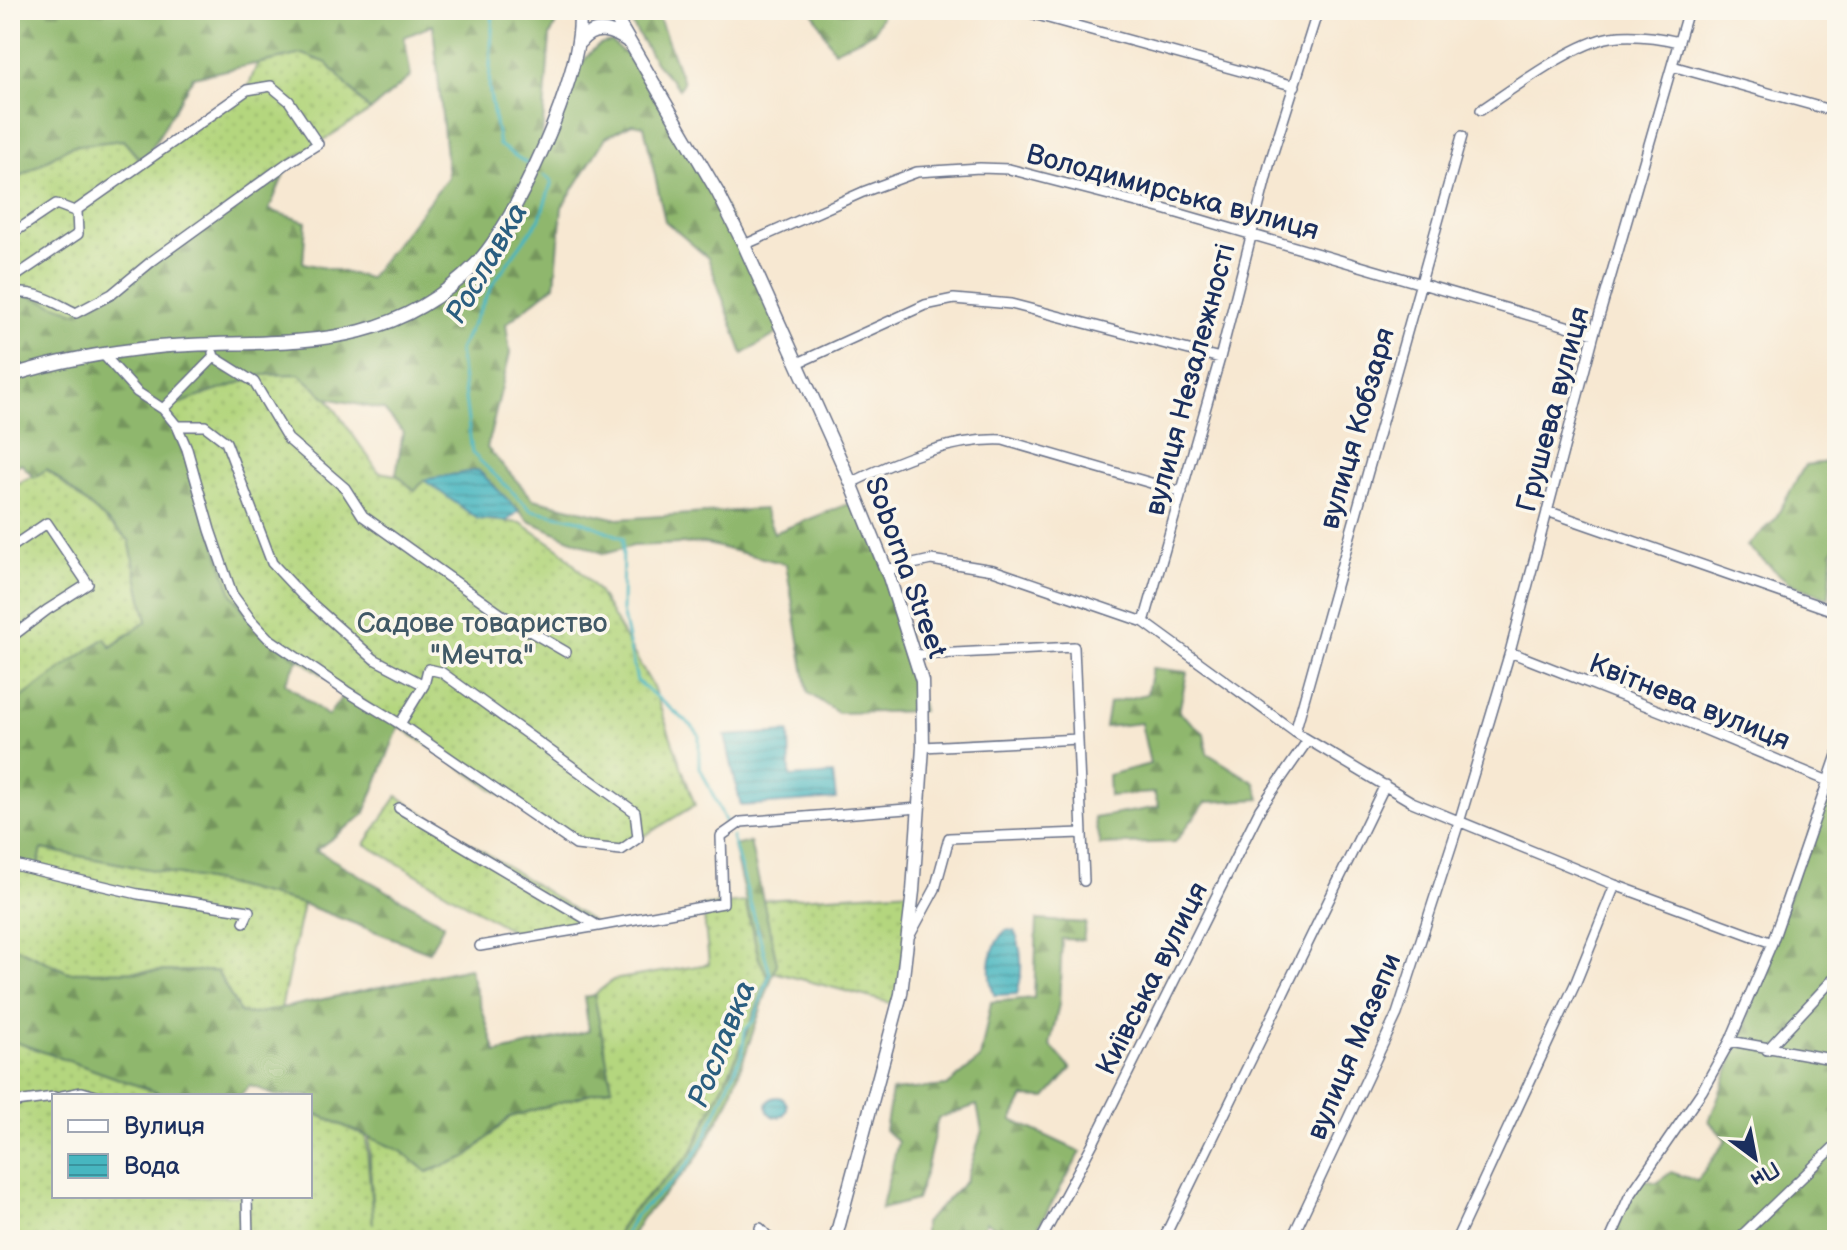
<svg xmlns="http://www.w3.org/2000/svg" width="1847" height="1250" font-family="'Balsamiq Sans',sans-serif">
	<defs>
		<pattern id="grass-dots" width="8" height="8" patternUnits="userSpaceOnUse" patternTransform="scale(2)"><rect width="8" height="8" fill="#b4d67e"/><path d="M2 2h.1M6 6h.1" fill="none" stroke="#9ab86f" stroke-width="1.8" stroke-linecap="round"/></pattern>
		<pattern id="forest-firs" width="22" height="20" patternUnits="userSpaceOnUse" patternTransform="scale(2)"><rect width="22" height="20" fill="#8fb76d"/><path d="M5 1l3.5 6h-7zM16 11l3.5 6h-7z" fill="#74955d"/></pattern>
		<pattern id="water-rules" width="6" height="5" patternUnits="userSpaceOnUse" patternTransform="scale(2)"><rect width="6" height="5" fill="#47b6c0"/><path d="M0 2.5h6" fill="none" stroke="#3a949f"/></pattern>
	</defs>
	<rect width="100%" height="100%" fill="#fbf7ec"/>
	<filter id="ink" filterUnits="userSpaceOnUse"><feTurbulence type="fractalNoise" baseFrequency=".0125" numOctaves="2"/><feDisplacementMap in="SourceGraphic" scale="16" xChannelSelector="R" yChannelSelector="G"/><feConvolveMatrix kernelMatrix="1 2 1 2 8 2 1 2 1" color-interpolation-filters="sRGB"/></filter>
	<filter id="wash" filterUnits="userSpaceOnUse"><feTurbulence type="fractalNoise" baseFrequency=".006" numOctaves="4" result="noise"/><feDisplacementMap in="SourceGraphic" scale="32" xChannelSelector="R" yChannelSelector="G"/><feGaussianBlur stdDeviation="1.8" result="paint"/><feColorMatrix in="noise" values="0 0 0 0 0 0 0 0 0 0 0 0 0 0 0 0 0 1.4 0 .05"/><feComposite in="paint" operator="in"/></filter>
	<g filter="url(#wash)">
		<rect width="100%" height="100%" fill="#f7e8d2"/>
		<!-- grass -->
		<path fill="url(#grass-dots)" stroke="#68826e" stroke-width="2" d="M303,54l24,9 43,48 -82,51 -176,132 -36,19 -66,-17v-113l61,-37 52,-6 19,23 105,-73 10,-26z
			M299,374l28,24 52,74 45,8 54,39 43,4 40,27 37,41 55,96 42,118 -74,45 -45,-5 -308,-207 -36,-44 -69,-185 100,-34z
			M46,469l83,71 18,81 -137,97v-231z
			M397,796l201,129 -79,10 -154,-91z
			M42,849l175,33 86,22 -22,105 -27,5 -14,-1 -23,-42 -149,1 -58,-27v-81z
			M913,891l-15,114 -124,-33 3,-9 -14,-63z
			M745,902l14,57 9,17 -24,65 -54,114 -60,58 -16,27h-604v-200l157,56h-113v100h256v-85l56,25 7,88 -4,-87 32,14 26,21 40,-15 43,-40 102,-30 -18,-92 19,-15 96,-16 -6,-58z"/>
		<!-- forest -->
		<path fill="url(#forest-firs)" stroke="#557366" stroke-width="2" d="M10,10h552l-12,26 -9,115c9,-24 36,-94 59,-106 4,-2 8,-2 12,-3l15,14 91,137 65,137 -40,24 -35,-96 -43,-37 -21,-95 -12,-2 -26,13 -44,70 -7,78 -49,39 4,29 -23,95 46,51 85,20 146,-10 10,24 84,-33 43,111 22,100 -85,2 -30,-20 -22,-129 -83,-21 -70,3 -29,8 -75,-33 -51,-51 -54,10 -9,11 -19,-17 7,-42 -19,-22 -57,-12 -28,-24 -36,1 -100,34 14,17 55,168 19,26 47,40 -13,23 43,33 18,-25 54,33 -36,91 -48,35 128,74 -15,28 -126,-48 -86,-22 -175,-33 -5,22 -27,-7v-158l95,-68 6,9 36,-26 -18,-81 -82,-71 -13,9 -13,-15 -11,7v-174l8,-4 58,20 36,-18 177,-132 -20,48 37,12 -3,41 66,15 79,-101 -15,-152 -29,12 7,39 -41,35 -43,-48 -24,-9 -110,23 -50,86 -20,-23 -52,6 -61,36z
			M623,10h33l27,72 -4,7 -23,-26z
			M812,10h72l-10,22 -40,19z
			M1837,461v86l-4,3 -4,48 -40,-15 -42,-37 27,-25 31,-56z
			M1152,668l35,4 -8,40 25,21 3,20 48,30 5,16 -54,3 -31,40 -75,3 -6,-27 65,-11 -5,-14 -45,3 -1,-21 42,-11 -9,-41 -36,4 4,-24 38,-9z
			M1828,781l9,5v454h-227l30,-62 17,5 14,-11 26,9 29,-41 -17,-19 34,-89z
			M750,842l27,121 -48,138 -34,60 -53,57 -13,22h-15l16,-27 60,-58 54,-114 24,-65 -9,-17 -26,-113z
			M1037,920l49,3 -3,17 -21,-1 -3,65 -9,41 21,24 -25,29 -22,-1 -12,23 69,32 -50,88h-16l-29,-18 -9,18h-53v-17l42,-42 16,-50 -5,-26 -39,13 -12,53 -10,29 -35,9 17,-67 -13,-12 7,-39 55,-5 33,-27 11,-57 43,-4z
			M10,945l58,27 149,-1 23,42 14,1 215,-46 27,85 93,-22 -5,-34 10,-2 18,92 -102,30 -43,40 -40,15 -26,-21 -91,-40v-15h-35l-25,-11 -10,11h-73l-157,-56z"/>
		<!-- water -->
		<path fill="url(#water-rules)" stroke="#31728f" stroke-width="2" d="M478,470l41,41 -12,10 -29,-2 -54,-39z
			M789,732l1,45 43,-3 3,25 -95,7 -16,-70z
			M1006,930l8,1c9,16 9,46 3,63l-22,1c-10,-20 -5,-51 11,-65z
			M767 1107a10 10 0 1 1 20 0a10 10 0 1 1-20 0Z"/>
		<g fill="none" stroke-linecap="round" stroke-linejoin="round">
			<!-- stream -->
			<path stroke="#47b6c0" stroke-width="3" d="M493,10l-4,78 10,57 30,20
				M544,175l8,6 -12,37 -46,64 -35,68 13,103 59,57 49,10 43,18 -1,73 15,70 55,45 7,9v30l27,58
				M622,1240l13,-24 41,-38 17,-20 14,-25 35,-79 3,-24 9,-10 16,-46 -38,-137"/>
		</g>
	</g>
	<g filter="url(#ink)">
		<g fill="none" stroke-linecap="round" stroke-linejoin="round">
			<!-- street casing -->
			<g stroke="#687087" stroke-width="12">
				<path id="street" d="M1019,10l276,76
					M1672,66l165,46
					M1481,110c33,-22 93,-67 130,-73 23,-3 46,0 68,5
					M10,235l46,-31 21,8 1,22 -68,46
					M744,245l119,-53 54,-20 63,-4 29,1 158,41 427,124
					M10,296c20,-10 47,8 66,17l36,-19 40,-33 137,-99 29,-18 -29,-43 -18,-15 -24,4 -172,121
					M102,353l35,39 26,17 14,17 10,23 23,81 22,64 19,26 17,18 78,53 54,33 176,121 45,5 17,-12 -3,-26 -194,-140 -13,-3 -4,16 -24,39
					M214,357l40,25 34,57 57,49 18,28 139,99 64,37
					M798,363l127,-58 29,-6 57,5 209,54
					M163,409l51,-52 -1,-4
					M177,426h28l21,16 46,121 30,32 72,64 50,26
					M851,483c46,-23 100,-45 152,-43l179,52
					M1547,511l290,101
					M10,548l37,-25 41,61 -41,26 -37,28
					M886,570l45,-10 62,10 151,52 151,110 117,70 203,83 157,58
					M1144,622l76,-264 50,-196 48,-152
					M1510,652l155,61 163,68
					M916,655l158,-8 10,234
					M1295,732l167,-596
					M923,747l155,-8
					M399,808l199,118 125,-23 -2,-67 20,-14 178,-14
					M10,864l128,30 111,17 -5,11
					M910,935l25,-46 14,-51 133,-5
					M480,946l118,-20
					M1730,1041l107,19
					M1767,1050l70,-75
					M62,1096l20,-4 14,4
					M10,1099l6,3 38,-5
					M247,1196l1,44
					M760,1228l11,12
					M1041,1240l53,-99 166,-332 48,-69
					M1163,1240l222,-455
					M1291,1240l106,-226 63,-195 50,-167 84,-318 94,-324
					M1456,1240l120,-258 39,-97
					M1610,1240l19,-43 73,-106 28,-50 42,-98 65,-188
					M1737,1240l100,-96"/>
			</g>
			<!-- secondary casing -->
			<g stroke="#687087" stroke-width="15">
				<path id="secondary" d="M611,10l107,183 26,52 107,238 38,94 33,104 1,66 -10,144 -12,103 -66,246
					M580,42c14,-18 32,-12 49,0
					M10,376c49,-16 97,-24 148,-29 120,-10 223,13 318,-83 23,-24 45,-68 59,-98 18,-38 50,-116 44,-156"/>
			</g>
			<!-- street -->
			<use href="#street" stroke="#fff" stroke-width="9"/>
			<!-- secondary -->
			<use href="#secondary" stroke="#fff" stroke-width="12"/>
		</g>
	</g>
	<g text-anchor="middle" stroke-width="7" stroke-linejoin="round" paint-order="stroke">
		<!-- street labels -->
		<g font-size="28" fill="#1b2f5e" stroke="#fbf7ec">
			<text transform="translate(1173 191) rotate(15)" y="10">Володимирська вулиця</text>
			<text transform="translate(1189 379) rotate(-75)" y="10">вулиця Незалежності</text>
			<text transform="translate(1552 409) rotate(-75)" y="10">Грушева вулиця</text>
			<text transform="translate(1356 428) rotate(-74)" y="10">вулиця Кобзаря</text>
			<text transform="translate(907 567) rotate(70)" y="10">Soborna Street</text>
			<text transform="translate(1690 701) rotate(22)" y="10">Квітнева вулиця</text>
			<text transform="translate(1151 978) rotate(-63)" y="10">Київська вулиця</text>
			<text transform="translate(1353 1046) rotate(-67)" y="10">вулиця Мазепи</text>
		</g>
		<!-- park labels -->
		<g font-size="28" fill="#415966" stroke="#fbf7ec">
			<text x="482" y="632">Садове товариство<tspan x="482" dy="32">"Мечта"</tspan></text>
		</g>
		<!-- water labels -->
		<g font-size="30" font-style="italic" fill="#2a5e80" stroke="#fbf7ec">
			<text transform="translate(486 263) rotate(-60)" y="10">Рославка</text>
			<text transform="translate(721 1044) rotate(-68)" y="10">Рославка</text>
		</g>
	</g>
	<!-- margin -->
	<rect width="1847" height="1250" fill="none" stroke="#fbf7ec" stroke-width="40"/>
	<!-- legend -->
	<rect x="52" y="1094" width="260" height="104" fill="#fbf7ec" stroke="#a1a7b3" stroke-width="2"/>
	<rect x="68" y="1120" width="40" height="12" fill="#ffffff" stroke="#a1a7b3" stroke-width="2"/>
	<text x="124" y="1134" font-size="24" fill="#1b2f5e">Вулиця</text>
	<rect x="68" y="1154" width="40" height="24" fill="url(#water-rules)" stroke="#a1a7b3" stroke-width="2"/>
	<text x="124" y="1174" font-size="24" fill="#1b2f5e">Вода</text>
	<!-- north arrow -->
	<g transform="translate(1755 1158) rotate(148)" stroke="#fbf7ec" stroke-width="6" paint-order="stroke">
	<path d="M0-6L14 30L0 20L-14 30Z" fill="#1b2f5e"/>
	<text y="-12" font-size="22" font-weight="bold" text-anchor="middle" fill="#1b2f5e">Пн</text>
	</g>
</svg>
